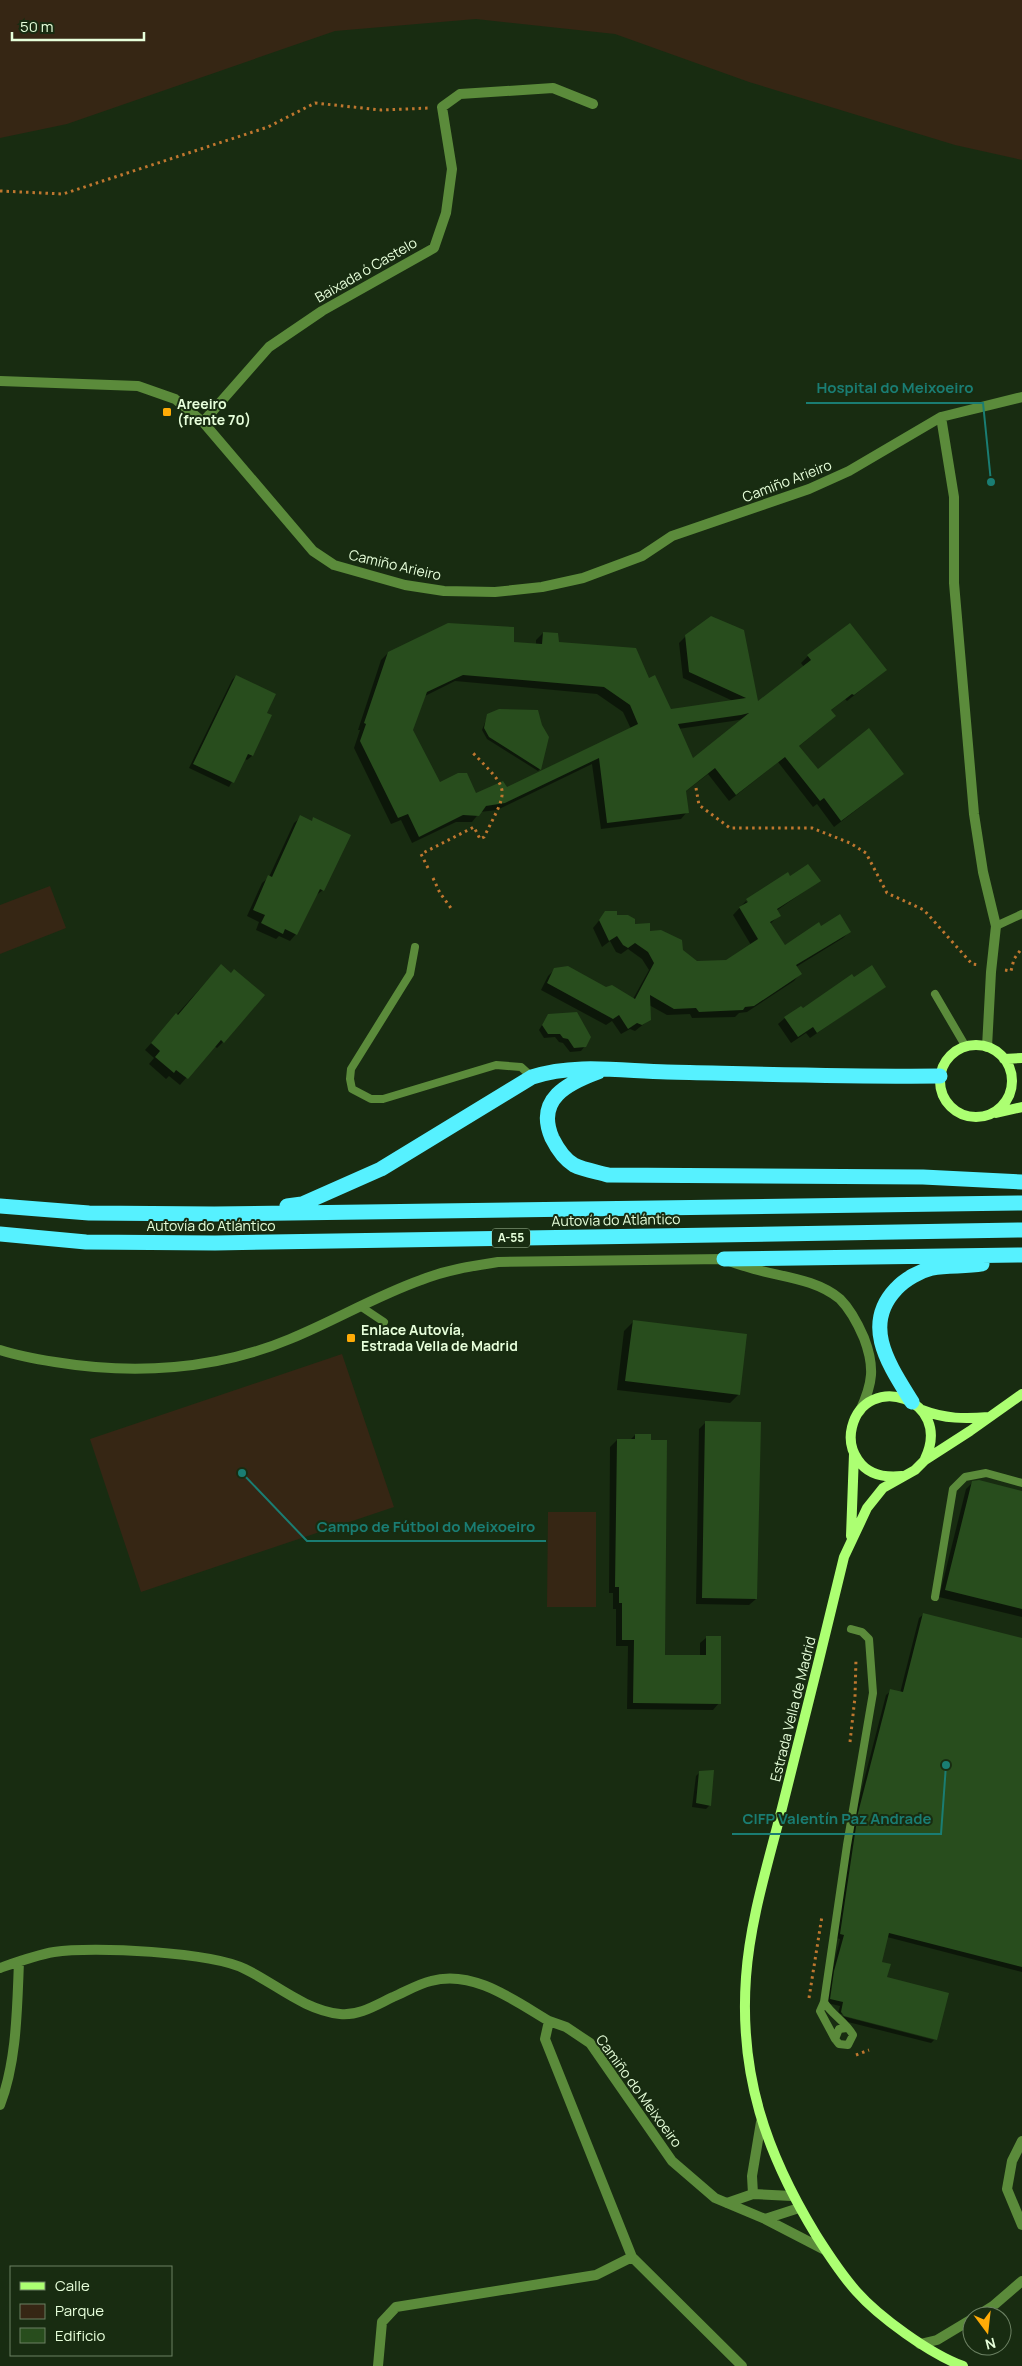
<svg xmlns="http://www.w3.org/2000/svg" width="1022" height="2366" font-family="Manrope,sans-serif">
	<rect width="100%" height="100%" fill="#182c11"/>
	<!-- green -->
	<path fill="#362614" d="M0,0h1022v160l-67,-15 -206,-63 -134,-48 -139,-15 -141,12 -268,93 -67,14z
		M50,886l16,42 -66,26v-49z
		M342,1354l52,153 -253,85 -51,-153z
		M548,1512h48v95h-49z"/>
	<!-- shadow -->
	<path fill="#0007" fill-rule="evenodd" d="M850,625l36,45 -39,31 -2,-2 -15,12 -3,12 -29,24 19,24 86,3 -69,53 -17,-23 -4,3 -35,-45 -49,39 -21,-27 -23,18 2,20 -6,7 -80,10 -9,-65 -95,46 -17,2 -8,10h-16l-44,21 -11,-23 -10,4 -37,-76 6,-18h-2l23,-70 7,-7 125,-10 23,2v-5l7,-7 15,10 91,36 21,32 63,-10 -50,-23 -4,-35 7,-7 71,68 47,-37 -3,-4 7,-7zM455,681l142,13 26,18 8,17 -125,60 -31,6 -36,-12 -27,-53 13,-34zM744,719l-51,41 -15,-31 55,-8z
		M236,676l30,38 5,2 -19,40 -5,4 -2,-1 -16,28 -40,-19 43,-88z
		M488,715l52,54 -2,2 -51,-32 -5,-9z
		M301,817l10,5 3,-3 9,71 -8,6 -19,38 -6,7 -11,-5 -3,3 -20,-9 3,-8 -12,-6 15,-33 7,-6 25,-54z
		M790,877l29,4 -43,30 3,4 -9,9 15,22 36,-19 29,4 -7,7 -47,29 4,7 -6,7 -47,31 -8,1 -4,4 -43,1 -2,-4 -23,1 -18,-10 1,14 -15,12 -5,-2 -9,5 -9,-13 -6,4 -65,-35 7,-14 7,-7 78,30 16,-29 -7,-11 -14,-10 -7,5 -5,-2 -6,-11 -8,6 -9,-19 13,-16 42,20 49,30 29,-1 25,-16 -18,-30 13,-14 4,6z
		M215,972l8,70 -6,6 -3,-2 -34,39 -11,-9 -3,3 -17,-15 5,-6 -9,-8z
		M854,979l30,8 -74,51 -4,-5 -15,10 -13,-19 7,-6 17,-8z
		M548,1015l37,31 -4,5 -11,1 -7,-9 -4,-1 -4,-5 -11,1 -5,-8z
		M633,1322l106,72 -9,9 -113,-13 7,-59z
		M706,1422l50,177 -7,6 -53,-1 3,-175z
		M635,1435l29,221h36v-13l7,-6 12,66 -6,7 -86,-1 1,-63h-12v-37h-3v-16h-4l1,-146 7,-7h13z
		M973,1482l49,10v125l-83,-20 27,-108z
		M924,1614l98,25v333l-135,-35 -7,26 6,15 50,61 -98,-26v2l96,25 -3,3 -91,-23 -3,-3 3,-11 -13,-3 4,-27 9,-37 -4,-1 18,-119 32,-124 5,-4 9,2 19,-75z
		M700,1772l10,33 -4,4 -14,-2 4,-31z"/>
	<!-- building -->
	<path fill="#284d1d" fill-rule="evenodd" d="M711,616l33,14 14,71 53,-41 -4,-5 43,-32 37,47 -33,25 -2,-1 -21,16 5,6 -37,30 19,23 51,-41 35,46 -63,47 -17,-23 -4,3 -35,-44 -49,38 -21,-27 -29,23 3,22 -82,10 -8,-65 -94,45 -19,3 -7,10 -16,-1 -44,22 -11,-23 -10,4 -38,-77 6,-17 -2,-1 24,-71 60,-29 66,4v15l28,2 1,-12 15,1 1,9 77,6 13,30 6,-3 16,34 75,-11 -57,-26 -4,-37zM463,675l141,12 26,18 8,19 -131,63 -4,-6 -27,12 -9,-20h-9l-18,9 -27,-52 14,-38zM749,713l-56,45 -15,-34 63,-9z
		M236,675l40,19 -9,19 5,2 -19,41 -5,-2 -14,29 -41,-19z
		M499,709l39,1 4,15 7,12 -8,33 -52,-33 -5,-9 3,-14z
		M300,815l12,6 1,-4 38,18 -27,56 -4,-2 -23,46 -12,-6 -2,5 -22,-11 4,-8 -12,-5 15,-35 4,2z
		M808,864l13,17 -44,28 4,7 -11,6 15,23 34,-23 2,4 19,-12 11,18 -55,33 6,9 -48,32 -9,1 -2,3 -44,2 -3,-4 -22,1 -24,-14 1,25 -9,5 -5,-2 -9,6 -9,-14 -6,4 -66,-36 7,-15 14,-2 38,21 6,-2 23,14 19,-36 -6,-11 -13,-9 -7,5 -5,-3 -6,-9 -8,5 -10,-21 6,-9h12v4h11l7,4v5l15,-1v8l11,-1 21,10 1,10 14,11 29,-1 32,-21 -19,-32 9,-5 -2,-3 42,-27 2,4z
		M221,964l10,9 3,-4 31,26 -41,48 -3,-3 -33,39 -12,-9 -2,3 -19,-16 5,-6 -9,-8 25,-30 2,2z
		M872,965l14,22 -69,46 -4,-6 -15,10 -14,-20 17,-11 2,2 49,-34 2,3z
		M577,1012l14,25 -5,10 -12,1 -6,-9 -5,-1 -3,-4h-12l-6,-9 6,-11z
		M633,1320l114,14 -7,61 -115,-14z
		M705,1421l56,1 -4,177 -55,-1z
		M635,1434h16v6h16l-2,215h41v-19h15v68l-88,-1 1,-63h-12v-37h-3v-16h-4l2,-148h18z
		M979,1480l43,11v118l-77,-19 27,-109z
		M923,1613l99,25v329l-133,-34 -7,29 9,2 -4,13 62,16 -12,47 -93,-24 -3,-4 2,-10 -13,-3 4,-28 10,-36 -4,-1 18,-121 32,-124 13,3z
		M714,1770l-3,36 -15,-3 3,-32z"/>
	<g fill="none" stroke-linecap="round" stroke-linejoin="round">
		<!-- path -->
		<path stroke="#bf772f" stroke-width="3" stroke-dasharray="2.5 4" stroke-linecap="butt" d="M0,191l63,3 205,-67 47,-24 66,7 49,-2
			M696,788l3,17 31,23h82l38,15 16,10 21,40 37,17 48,54 7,1
			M428,868l-7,-14 53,-27 6,12 4,-2c25,-50 27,-45 -12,-85
			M433,878l7,15 13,18
			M1005,970l6,1 3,-12 8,-11
			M850,1742l5,-45 1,-38
			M809,1998l13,-82
			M856,2055l13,-5"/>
		<!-- service -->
		<path stroke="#5b8b3b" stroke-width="8" d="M996,926l26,-12
			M415,947l-5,27 -59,95 -1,10 2,10 19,10h12l113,-34 25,2 11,10
			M935,994l31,53
			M360,1306l24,16
			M935,1597l18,-108 12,-12 21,-4 36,10
			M824,2002c8,13 22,20 29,33l-5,10 -9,-1 -4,-5 4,-10 8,-1
			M835,2039l-15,-28 4,-9 23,-157 26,-152 -4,-54 -7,-7 -11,-3"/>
		<!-- minor -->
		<path stroke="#5b8b3b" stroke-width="10" d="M0,381l138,5 37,13 28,23 110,129 21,14 71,20 39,6 51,1 47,-5 41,-9 59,-22 30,-20 137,-47 40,-18 92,-54 81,-20
			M941,417l13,80v86l20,231 9,58 13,54 -5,46 -4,75
			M203,422l66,-75 53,-36 112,-63 12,-35 6,-44 -10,-62 18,-13 93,-6 40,16
			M0,1350c18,6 36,9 55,12 79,13 161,8 235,-23 44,-18 86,-43 131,-59 25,-10 51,-14 77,-18l226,-3c10,4 20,7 30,10 28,8 62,10 86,30 11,11 18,25 24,39 11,29 9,45 -4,73
			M0,1968c17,-6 36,-13 54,-16 39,-6 157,0 191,17 31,15 59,41 95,45 19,2 36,-9 53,-17 12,-5 25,-13 38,-16 42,-12 84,20 118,40
			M0,2105c17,-44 17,-97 19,-143
			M1022,2141l-10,20 -5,28 15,36
			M753,2194l39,2
			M727,2203l26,-9 -1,-18 9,-54
			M765,2219l34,-11
			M977,2316l16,-10 29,-25
			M920,2344l17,-4 35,-21
			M378,2366l4,-44 14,-15 200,-32 36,-18
			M742,2366l-110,-109 -87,-218 4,-18 17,6 24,16 82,118 43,37 50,21 60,31"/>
		<!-- secondary -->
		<path stroke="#acff72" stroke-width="10" d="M940 1081a36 36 0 1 1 72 0a36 36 0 1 1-72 0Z
			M1004,1059l18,-1
			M996,1113l26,-6
			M922,1410c23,9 43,9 67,7
			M902,1476c-18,2 -34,-1 -44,-16 -7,-10 -9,-21 -6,-33 14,-56 102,-29 73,32
			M851,1536l3,-82
			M963,2366c-33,-12 -84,-49 -107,-75 -15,-17 -28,-37 -40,-56 -50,-82 -77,-160 -70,-258 4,-57 22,-113 36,-169 21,-84 42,-167 62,-251l23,-49 16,-20 32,-18 10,-10 45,-29 52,-37"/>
		<!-- motorway -->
		<path stroke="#56f1ff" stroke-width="15" d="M598,1072c-30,11 -63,27 -46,66 5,10 12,21 22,27 10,5 24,7 34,10l315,2 99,5
			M0,1206l89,7 125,1 808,-11
			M287,1206l15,-2 79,-35 151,-92c43,-14 90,-6 135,-5 91,2 183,5 273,4
			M0,1234l86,8 129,1 807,-13
			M724,1259l298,-4
			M912,1402c-22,-36 -51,-76 -16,-113 9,-10 24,-18 36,-21 17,-3 34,-1 50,-4"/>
	</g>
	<!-- markers -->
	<g fill="#ffab07" stroke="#182c11" stroke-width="2">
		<rect x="162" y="407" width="10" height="10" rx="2.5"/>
		<rect x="346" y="1333" width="10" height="10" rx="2.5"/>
	</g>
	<g text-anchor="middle" stroke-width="4" stroke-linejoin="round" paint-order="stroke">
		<!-- shield labels -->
		<rect fill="#182c11" stroke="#a9c09e" stroke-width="1" x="492" y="1228.5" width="38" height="19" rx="4"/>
		<g font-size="12" font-weight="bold" fill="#e7ffdb">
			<text x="511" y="1242">A-55</text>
		</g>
		<!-- street labels -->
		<g font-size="14" fill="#e7ffdb" stroke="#182c11">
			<text transform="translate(366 270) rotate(-30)" y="5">Baixada ó Castelo</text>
			<text transform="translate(787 481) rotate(-21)" y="5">Camiño Arieiro</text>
			<text transform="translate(395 565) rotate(13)" y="5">Camiño Arieiro</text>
			<text transform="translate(616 1220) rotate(-1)" y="5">Autovía do Atlántico</text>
			<text x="211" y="1231">Autovía do Atlántico</text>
			<text transform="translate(793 1709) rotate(-76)" y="5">Estrada Vella de Madrid</text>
			<text transform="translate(639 2091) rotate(54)" y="5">Camiño do Meixoeiro</text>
		</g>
		<!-- poi labels -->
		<g font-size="14" font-weight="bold" fill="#e7ffdb" stroke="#182c11" text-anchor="start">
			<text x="177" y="409">Areeiro<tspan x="177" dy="16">(frente 70)</tspan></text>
			<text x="361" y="1335">Enlace Autovía,<tspan x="361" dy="16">Estrada Vella de Madrid</tspan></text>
		</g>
	</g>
	<!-- callouts -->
	<path fill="none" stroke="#1a7d73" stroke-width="2" d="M991 482L983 403H806M242 1473L307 1541H546M946 1765L941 1834H732"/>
	<g fill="#1a7d73" stroke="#182c11" stroke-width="2">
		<circle cx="991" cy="482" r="5"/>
		<circle cx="242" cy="1473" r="5"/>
		<circle cx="946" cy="1765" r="5"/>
	</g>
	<g font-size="15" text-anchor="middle" font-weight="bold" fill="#1a7d73" stroke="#182c11" stroke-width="4" stroke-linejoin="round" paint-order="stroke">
		<text x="895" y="393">Hospital do Meixoeiro</text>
		<text x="426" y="1532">Campo de Fútbol do Meixoeiro</text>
		<text x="837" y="1824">CIFP Valentín Paz Andrade</text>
	</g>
	<!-- legend -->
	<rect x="10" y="2266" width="162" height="90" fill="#182c11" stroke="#6b8062"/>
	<rect x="20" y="2282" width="25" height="8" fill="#acff72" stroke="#6b8062"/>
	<text x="55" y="2291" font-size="15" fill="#e7ffdb">Calle</text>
	<rect x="20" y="2304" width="25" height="15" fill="#362614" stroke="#6b8062"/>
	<text x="55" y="2316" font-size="15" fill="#e7ffdb">Parque</text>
	<rect x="20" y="2328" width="25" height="15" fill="#284d1d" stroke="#6b8062"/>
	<text x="55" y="2341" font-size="15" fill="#e7ffdb">Edificio</text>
	<!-- north arrow -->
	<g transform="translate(987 2331) rotate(165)"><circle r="24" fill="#182c11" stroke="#6b8062"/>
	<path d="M0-4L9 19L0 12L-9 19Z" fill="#ffab07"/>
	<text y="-8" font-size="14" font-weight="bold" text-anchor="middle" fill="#e7ffdb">N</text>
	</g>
	<!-- scale -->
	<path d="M12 32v8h132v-8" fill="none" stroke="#e7ffdb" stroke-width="2.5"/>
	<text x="20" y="32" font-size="15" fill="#e7ffdb" stroke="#182c11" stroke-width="4" paint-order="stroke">50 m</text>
</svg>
